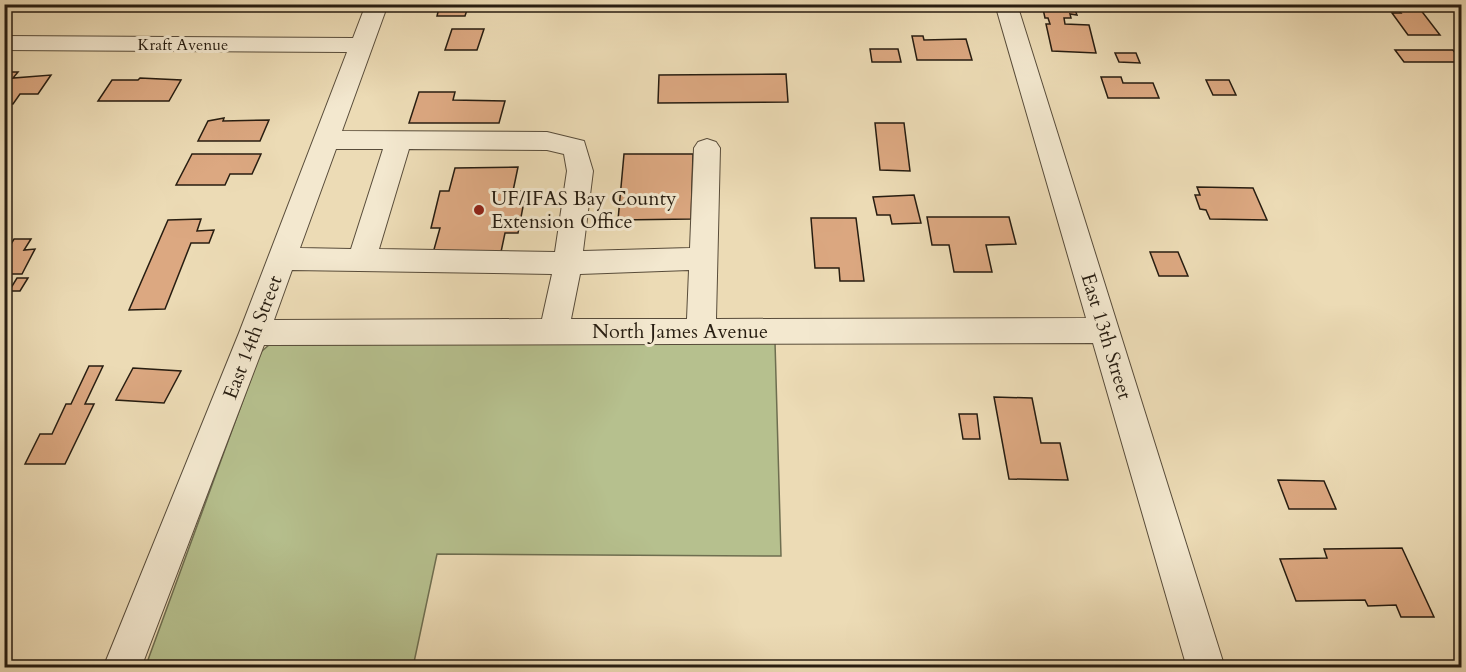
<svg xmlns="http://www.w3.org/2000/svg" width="1466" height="672" font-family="Cardo,serif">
	<rect width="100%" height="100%" fill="#ecdbb5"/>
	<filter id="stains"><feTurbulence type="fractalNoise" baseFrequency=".00333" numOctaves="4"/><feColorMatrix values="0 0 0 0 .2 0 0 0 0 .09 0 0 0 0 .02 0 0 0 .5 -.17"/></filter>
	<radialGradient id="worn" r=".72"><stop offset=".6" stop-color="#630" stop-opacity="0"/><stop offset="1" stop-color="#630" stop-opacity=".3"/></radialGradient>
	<!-- green -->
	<path fill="#b6c08e" stroke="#6e6e50" stroke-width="1.5" d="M775,342l6,214 -344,-2 -24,113 -268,1 112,-306 5,-11 7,-6z"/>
	<!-- building -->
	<path fill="#dca881" stroke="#271d11" stroke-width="1.5" d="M440,4h41l-1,3h-12l-3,9h-28z
		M1043,9l32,1 2,5 -7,-1 1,4h-7l1,6 24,1 7,28 -44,-2 -6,-27h4l-2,-6h-3z
		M1398,9h22l20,26h-32l-16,-22h9z
		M452,29h32l-7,21h-32z
		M912,36h11l1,4 42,-1 6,21h-55z
		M870,49h28l3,13h-29z
		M1395,50h58l9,12h-58z
		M1115,53h21l4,10 -21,-1z
		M4,72h14l-5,6 38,-3 -13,19h-18l-7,10h-9z
		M786,74l2,28 -130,1 1,-28z
		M1101,77h20l2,6h30l6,15h-51z
		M140,78l41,2 -12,21h-71l14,-21h26z
		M1206,80h23l7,15h-23z
		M419,92h36l-2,8 52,1 -6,22h-90z
		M224,118l-1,3 46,-1 -9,21h-62l10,-20z
		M875,123h29l6,48 -30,-1z
		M192,154h69l-9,20h-22l-5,11h-49z
		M624,154h69l-2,65 -73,1z
		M518,167l-5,24h13l-8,42h-13l-4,19 -68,1 7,-25h-9l9,-37h9l6,-23z
		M1197,187l56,1 14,32 -57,-1 -4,-9 -6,-1 -5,-14h5z
		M914,195l7,28 -29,1 -2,-9h-13l-4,-18z
		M927,217h82l7,27 -30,1 6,27h-38l-5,-27h-17z
		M811,218h45l8,63h-24l-1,-13h-24z
		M201,219l-4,12 17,-1 -5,13h-18l-26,66 -36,1 39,-90z
		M14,239h17l-7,11 11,-1 -13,25h-12l-6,10v-28z
		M1150,252h28l10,24h-29z
		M17,278h11l-8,13h-11z
		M89,366h14l-18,38h9l-29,60h-40l15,-30h12l14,-30h5z
		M133,368l48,3 -17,32 -48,-3z
		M994,397l38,1 9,45h19l8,37 -59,-1z
		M959,414h18l3,25h-17z
		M1278,480l46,1 12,28h-47z
		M1402,548l32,69h-33l-5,-12 -28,1 -3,-6 -69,1 -16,-42 47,-1 -3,-9z"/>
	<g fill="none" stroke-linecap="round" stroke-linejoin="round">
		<!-- minor casing -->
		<g stroke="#584c3a" stroke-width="2">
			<path id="minor" d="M366,4h22l-46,127 205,1 37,9 9,30 -10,80 107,-3 4,-100 4,-6 9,-3 9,3 4,6 -4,171 370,-1 -91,-314h22l208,664h-38l-94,-325 -829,2 -123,323h-38l136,-335 108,-281 -343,-2v-14l349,2zM336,149h47l-32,100 -51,-1zM409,149l138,1 17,4 3,17 -12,81 -176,-3zM292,270l260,4 -10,45 -268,1zM689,270l-2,49h-116l9,-45z"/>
		</g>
		<!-- minor -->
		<use href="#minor" fill="#f3e8cf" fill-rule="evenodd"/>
	</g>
	<!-- markers -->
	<circle fill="#8f2418" stroke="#f3e8cf" stroke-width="2" cx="479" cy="210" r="6"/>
	<g text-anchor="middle" stroke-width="6" stroke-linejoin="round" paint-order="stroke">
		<!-- far-street labels -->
		<g font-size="16" fill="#271d11" stroke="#f3e8cf">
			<text x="183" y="50">Kraft Avenue</text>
		</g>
		<!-- poi labels -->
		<g font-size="20" fill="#271d11" stroke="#f3e8cf" text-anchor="start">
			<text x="491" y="205">UF/IFAS Bay County<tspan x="491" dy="23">Extension Office</tspan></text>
		</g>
		<!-- street labels -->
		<g font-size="20" fill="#271d11" stroke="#f3e8cf">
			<text x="680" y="338">North James Avenue</text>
			<text transform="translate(1107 336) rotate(73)" y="7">East 13th Street</text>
			<text transform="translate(252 337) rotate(-69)" y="7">East 14th Street</text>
		</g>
	</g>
	<!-- margin -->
	<rect width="1466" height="672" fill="none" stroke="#ecdbb5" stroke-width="24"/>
	<rect x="6" y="6" width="1454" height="660" fill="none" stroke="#271d11" stroke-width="3"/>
	<rect x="12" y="12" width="1442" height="648" fill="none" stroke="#271d11" stroke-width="1.5"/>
	<rect width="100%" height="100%" filter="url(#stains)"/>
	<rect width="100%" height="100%" fill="url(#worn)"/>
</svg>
